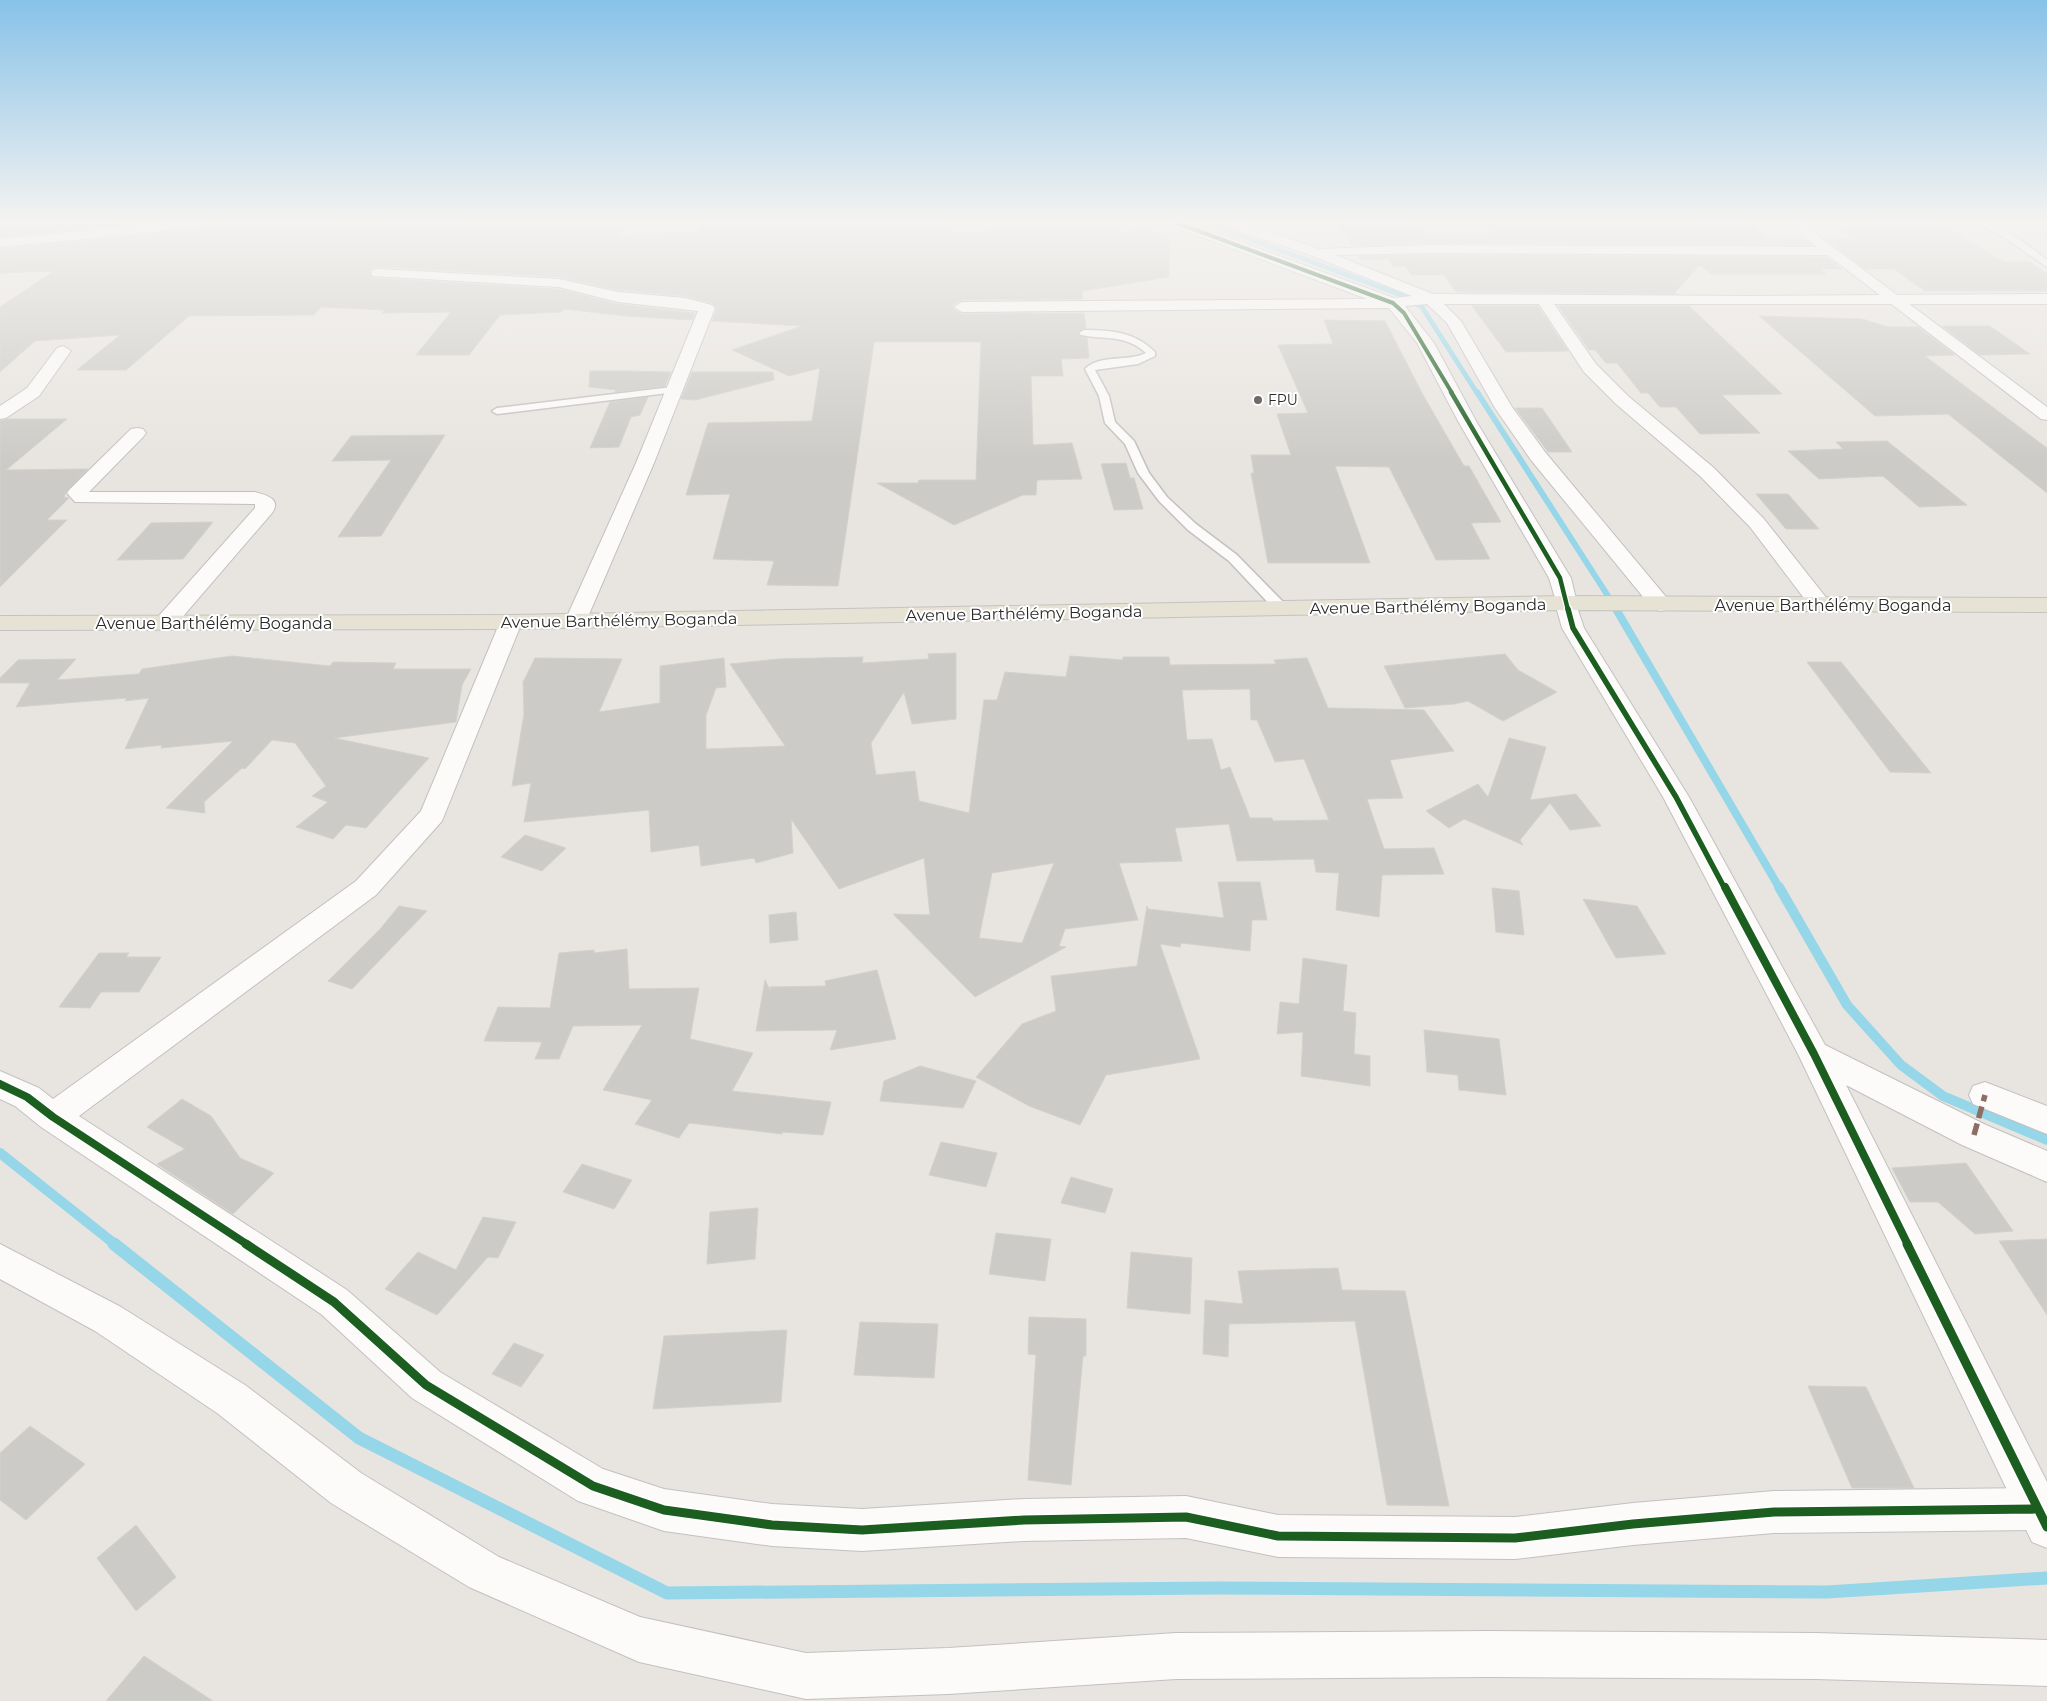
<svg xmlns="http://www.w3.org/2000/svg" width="2047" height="1701" font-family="Montserrat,sans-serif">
	<rect width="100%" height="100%" fill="#e8e5e0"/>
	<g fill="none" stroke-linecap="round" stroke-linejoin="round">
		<!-- stream-far4 -->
		<path stroke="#95d6e9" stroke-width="5" d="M1207,223l197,73 18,11 55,86"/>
		<!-- stream-far3 -->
		<path stroke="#95d6e9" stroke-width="6" d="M1477,392l140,218"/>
		<!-- stream-far2 -->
		<path stroke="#95d6e9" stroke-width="8" d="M1616,609l164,280"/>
		<!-- stream-far1 -->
		<path stroke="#95d6e9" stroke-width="10" d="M1779,887l68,118 54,60 42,31 104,44
			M0,1153l116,92"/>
		<!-- stream -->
		<path stroke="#95d6e9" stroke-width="13" d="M114,1244l245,194 308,155 550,-5 610,4 220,-14"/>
	</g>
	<!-- building -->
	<path fill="#cdcbc7" stroke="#d3d1cc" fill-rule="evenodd" d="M0,223h117l-2,3 -115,11z
		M231,223h108v4l40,-4h90l-2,3h12l-1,2 58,-3 3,-2 86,2 -6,11 80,-4v-9h251l1,11 81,-7 86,-1 7,8 17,-6 27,9v40l-87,14 1,8 -121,1 -9,5v4l9,5 122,-1 2,15 -9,5 3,3 7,2 2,20 -28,1 2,17h-32l2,69 39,-2 10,36 -45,1 -1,15h-13l-69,30 -77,-42h41l1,-3h57l5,-138h-107l-36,244 -71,-1 7,-24 -61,-2 17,-65 -44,1 22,-72 104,-2 8,-53 -31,8 -57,-26 70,-24 -90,-5 5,-12 -5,-6 -27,-7 -67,-6 -59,-13 -181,-10 -5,1 -4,4 4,6 186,11 59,15 77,9 -3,7 -66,-4 -62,-7 -2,3 -62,3 -31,40h-53l35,-43 -69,1 3,-3 -64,-3 -7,8 -125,1 -63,54h-49l43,-35 -85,6 -35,31v-65l54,-36 -54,2v-24l205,-20z
		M1337,223h83l8,12 67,-1 -9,-10 262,-1 22,17 34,-1 8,6 -382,-2 -78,3z
		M1864,223h75l65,39h26l17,12v17h-122l-31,-22h-29l-39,-30h26l-12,-10h34z
		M1430,255l397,2 15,12h-22l6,5h-115l-11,-9 -25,27 2,2 -221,-2 -12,-17h-32l-7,-9h-12l-4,-7h-29l-2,-3z
		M1472,306h66l30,45 -62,1z
		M1558,306h131l93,88 -60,1 38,38 -60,1 -24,-27h-16l-12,-14h-7l-24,-30h-11l-11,-13h-6z
		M1759,316l103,3 26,8h30l37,28 -30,1 122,92v45l-99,-79 -73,2z
		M1324,320l61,1 37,72 42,73h5l32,56 -30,1 19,36 -54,1 -47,-93 -54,-1 35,97h-102l-17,-90h3l-3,-18h40l-14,-41 31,-1 -30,-68 55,-1z
		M1942,326h48l40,28 -50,1z
		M590,371h34l47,1 -6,14 -50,6 1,-2 -27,-3z
		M692,372h81l1,8 -79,20 -14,-1z
		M648,397l-8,18 -9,2 -12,30 -29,1 20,-46z
		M1515,408h27l30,44h-24z
		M8,419h59l-61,51 82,-1 -22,23 -2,5 5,1 -22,22h20l-67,67v-166z
		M445,435l-64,101 -43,1 53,-77 -59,1 19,-25z
		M1887,441l80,64 -48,2 -36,-31 -64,3 -31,-28 55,-2 -7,-7z
		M1126,463l4,15h4l9,31 -29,1 -13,-46z
		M1756,494h32l31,35h-33z
		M213,522l-30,37 -66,1 34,-37z
		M956,653v66l-44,5 -8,-32 -33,51 5,32 39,-4 4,30 50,12 15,-113h13l8,-28 61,5 4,-21 53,4v-3h46l1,8 106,-1 -2,-4 33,-2 21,50 96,2 30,41 -64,9 13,38 -36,1 17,50 50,-1 10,26 -62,1 -3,42 -43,-7 3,-37 -23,-1 -2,-13 -77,2 -8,-37 -54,4 7,33 -63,2 19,57 -73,9 -6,17 7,1 -91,50 -82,-83 37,1 -6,-57 -85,31 -48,-70 2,34 -37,10 -2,-5 -53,8 -2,-21 -48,7 -2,-42 -125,12 7,-39 -19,3 12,-72 -1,-32 12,-24 87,1 -23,53 61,-9v-37l64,-8 2,29 -10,1 -10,27v34l79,-3 -55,-82 48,-5 85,-2 -1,6 67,-4 -1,-5zM1250,689l1,31h6l18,42 29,-3 25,61 -56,1 -1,-3h-22l-20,-51 -9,3 -9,-31 -25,1 -5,-50zM1054,863l-32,80 -43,-5 13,-65z
		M1505,654l13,16 39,22 -54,29 -35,-20 -14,3 -49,4 -21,-42z
		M232,656l98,10 3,-4 63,1 -3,6h78l-9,16 -6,37 -122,16 95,20 -63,70 -20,-3 -13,14 -37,-12 32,-25 -16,-6 14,-10 -31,-43 -23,-3 -27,29 -3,-1 -38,34 1,11 -39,-5 67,-67 -72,7 1,-3 -37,4 24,-51 -24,3 2,-3 -111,9 14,-24h-30v-5l18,-18 58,-1 -19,21 82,-6 3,-5z
		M1807,662h34l90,111 -41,-1z
		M1509,738l37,9 -16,53 46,-6 25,32 -31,4 -20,-27 -30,37 3,5 -59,-26 -15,9 -23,-17 52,-27 10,13z
		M525,835l41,13 -24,23 -41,-14z
		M1218,882h42l7,38h-15l-2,31 -69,-8 -1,4 -20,-3 40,115 -94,16 -26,50 -51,-19 -53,-29 46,-53 34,-13 -5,-35 86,-10 10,-60 1,3 76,9z
		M1492,888l27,3 5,44 -28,-3z
		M1583,899l54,7 29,48 -50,4z
		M399,906l28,5 -75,78 -24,-8 53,-53z
		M796,912l2,28 -28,3 -1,-28z
		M627,949l2,40 70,-1 -9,51 63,14 -21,38 99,11 -8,33 -41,-3v2l-93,-11 -10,15 -44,-14 17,-24 -49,-10 39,-65 -69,1 -14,33h-24l7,-17 -58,-1 14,-34 52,1 9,-55 35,-3v3z
		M99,953h30l-3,4h35l-22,35h-38l-11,16 -31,-1z
		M1303,958l44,7 -4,46 13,2 -2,41 16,2v30l-69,-10 2,-44 -26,2 3,-32 19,2z
		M877,970l19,69 -66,11 7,-20 -81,1 9,-51 5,10v-3l56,-1 -1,-5z
		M1424,1030l75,9 7,56 -47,-5 -1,-15 -31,-3z
		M920,1066l56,15 -13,27 -83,-7 4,-20z
		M182,1099l29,17 29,42 34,15 -41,41 -76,-50 28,-15 -38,-22z
		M941,1142l56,11 -11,34 -57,-12z
		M1966,1163l47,68 -38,3 -37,-32h-28l-18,-34z
		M582,1164l50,16 -18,29 -51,-17z
		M1071,1177l42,12 -8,24 -44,-10z
		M758,1208l-3,51 -48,5 3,-52z
		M483,1217l33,5 -18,36 -10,-1 -51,58 -52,-26 33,-37 38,18z
		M996,1233l55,6 -6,42 -56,-7z
		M2047,1239v76l-48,-74z
		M1131,1252l61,6 -2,56 -63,-6z
		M1338,1268l4,22 63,1 44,215 -62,-1 -32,-184 -126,3 -1,33 -25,-3 2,-54 38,4 -5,-33z
		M1029,1317l57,2v37h-3l-12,129 -43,-5 8,-125 -8,-1z
		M860,1322l78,2 -4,54 -80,-3z
		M787,1330l-6,72 -128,7 11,-73z
		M514,1343l30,12 -23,32 -29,-13z
		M1808,1386l58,1 48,101h-62z
		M30,1426l55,38 -59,56 -26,-20v-47z
		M136,1525l40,52 -40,34 -39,-53z
		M144,1656l69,45h-107z"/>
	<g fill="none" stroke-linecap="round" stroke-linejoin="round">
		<!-- lane casing -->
		<g stroke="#c2c1c1" stroke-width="3">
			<path id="lane" d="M1978,223c24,-1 50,23 69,37v7l-39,-27z
				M1084,330c27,0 51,2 71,22v4l-17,8 -43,6 14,26 6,26 19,19 15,32 18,24 29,27 41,31 50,51 2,3 -2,3h-10l-48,-51 -41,-31 -29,-29 -21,-28 -13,-29 -20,-21 -6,-27 -14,-27c14,-15 43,-7 61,-16 -20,-19 -41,-13 -65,-18l-2,-2z
				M672,387l4,1v4l-179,22 -5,-3 5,-3z"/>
		</g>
		<!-- street casing -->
		<g stroke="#c2c1c1" stroke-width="2">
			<path id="street" d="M165,223h47l-7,4 -205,20v-8z
				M1170,223h19l205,75 18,-2 -102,-41 -84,-29 -2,-3h20l75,26 111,-4 400,2 7,4 -7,4 -400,-2 -95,2 98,39 316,2 298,-2v10h-493l42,60 32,32 86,72 50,51 68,86 -3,5 -8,2 -8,-2 -63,-83 -50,-51 -84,-72 -32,-32 -45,-68h-95l17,17 51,86 33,45 127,152 -3,5 -8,2 -8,-2 -122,-149 -36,-52 -48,-85 -20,-19 -22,2 29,37 42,78 95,157 6,25 -3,5 -8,2 -8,-2 -9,-30 -91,-157 -41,-78 -28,-35 -427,4 -8,-5 8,-5 405,-3 -195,-73z
				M378,269l181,10 59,13 67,6 27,7 3,3 -61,155 -70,163 -8,2 -8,-2 -3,-5 71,-158 62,-152 -80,-9 -59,-15 -186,-11 -2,-3 2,-3z
				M63,346l8,5 -32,45 -33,22 -6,1v-13l27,-18 30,-40z
				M137,428l6,1 3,4 -3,4 -54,55h166c11,3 27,7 17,21l-99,115 -8,2 -8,-2 -3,-5 3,-5 98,-110v-4l-180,-2 -8,-9 3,-4 61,-60z
				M511,615l8,2 3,5 -80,199 -66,74 -297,221 268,174 93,82 163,97 61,20 108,15 90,5 162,-10 162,-3 92,19 237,2 118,-14 141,-12 263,-3 10,4v34l-10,4 -263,3 -141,12 -118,14 -237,-2 -92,-19 -162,3 -162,10 -90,-5 -108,-15 -86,-30 -166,-103 -91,-84 -280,-187 -26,-21 -15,-7v-28l39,17 14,11 303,-218 65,-70 79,-189 3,-5z
				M1985,1082l62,24v28l-74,-30 -4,-9 4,-9z
				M0,1244l121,63 124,78 116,88 138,84 141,60 166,36 142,-5 228,-15 313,-2 327,2 231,7v46l-231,-7 -327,-2 -313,2 -228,15 -142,5 -167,-37 -170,-75 -138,-84 -114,-90 -122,-82 -95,-52z"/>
		</g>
		<!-- secondary casing -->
		<g stroke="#c2c1c1" stroke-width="2">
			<path id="secondary" d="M1786,223h15l246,184v13l-6,-1z
				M1566,596l8,2 10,30 105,169 136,248 161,80 61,26v31l-85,-37 -116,-60 201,397v66l-15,-6 -234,-488 -135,-257 -101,-169 -7,-25 3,-5z"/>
		</g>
		<!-- primary casing -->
		<g stroke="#c4c3c1" stroke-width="2">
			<path id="primary" d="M1566,596l481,2v14l-481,-2 -1055,19 -511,1v-14l511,-1z"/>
		</g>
		<!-- lane -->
		<use href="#lane" fill="#fcfbfa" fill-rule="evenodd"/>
		<!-- street -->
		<use href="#street" fill="#fcfbfa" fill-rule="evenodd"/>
		<!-- secondary -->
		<use href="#secondary" fill="#fcfbfa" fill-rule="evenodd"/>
		<!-- primary -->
		<use href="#primary" fill="#e6e2d4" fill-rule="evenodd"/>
		<!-- quiet -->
		<path stroke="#8d6e63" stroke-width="5.5" stroke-dasharray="12 5.5" stroke-linecap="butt" d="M1974,1135l11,-40"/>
		<!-- cycleway-far4 casing -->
		<g stroke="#fff" stroke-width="5.5">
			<path id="cycleway-far4" d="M1177,223l216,80 11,10 48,80"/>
		</g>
		<!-- cycleway-far3 casing -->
		<g stroke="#fff" stroke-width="7">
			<path id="cycleway-far3" d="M1451,392l109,186 8,32"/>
		</g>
		<!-- cycleway-far2 casing -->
		<g stroke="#fff" stroke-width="9">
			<path id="cycleway-far2" d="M1568,609l5,19 103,169 49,92"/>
		</g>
		<!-- cycleway-far1 casing -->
		<g stroke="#fff" stroke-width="11">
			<path id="cycleway-far1" d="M1725,887l89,167 94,191
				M0,1084l27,13 26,20 195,128"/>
		</g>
		<!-- cycleway casing -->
		<g stroke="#fff" stroke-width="12">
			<path id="cycleway" d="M246,1244l88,58 92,83 167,101 71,24 108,15 90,5 162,-10 162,-3 92,19 237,2 118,-14 141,-12 263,-3
				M1907,1244l140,283"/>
		</g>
		<!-- cycleway-far4 -->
		<use href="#cycleway-far4" stroke="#1b5e20" stroke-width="4"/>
		<!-- cycleway-far3 -->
		<use href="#cycleway-far3" stroke="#1b5e20" stroke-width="4.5"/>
		<!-- cycleway-far2 -->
		<use href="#cycleway-far2" stroke="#1b5e20" stroke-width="5.5"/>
		<!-- cycleway-far1 -->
		<use href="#cycleway-far1" stroke="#1b5e20" stroke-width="8"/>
		<!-- cycleway -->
		<use href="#cycleway" stroke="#1b5e20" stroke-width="9"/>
	</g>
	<!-- sky -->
	<linearGradient id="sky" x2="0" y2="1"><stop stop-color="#87c2e8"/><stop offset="0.48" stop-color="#f5f3f1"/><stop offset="1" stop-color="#f5f3f1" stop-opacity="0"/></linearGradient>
	<rect width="2047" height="461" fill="url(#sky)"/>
	<!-- markers -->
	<circle fill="#6c6b6a" stroke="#fff" stroke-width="2" cx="1258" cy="400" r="5"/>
	<g text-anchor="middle" stroke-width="4" stroke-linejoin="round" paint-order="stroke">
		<!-- far-poi labels -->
		<g font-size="14" fill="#2a2a2a" stroke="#fff" text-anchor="start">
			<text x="1268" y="405">FPU</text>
		</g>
		<!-- street labels -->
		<g font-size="16" fill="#2a2a2a" stroke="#fff">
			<text x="1833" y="611">Avenue Barthélémy Boganda</text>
			<text transform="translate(1428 606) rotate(-1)" y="6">Avenue Barthélémy Boganda</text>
			<text transform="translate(1024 613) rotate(-1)" y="6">Avenue Barthélémy Boganda</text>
			<text transform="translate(619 620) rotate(-1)" y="6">Avenue Barthélémy Boganda</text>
			<text x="214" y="629">Avenue Barthélémy Boganda</text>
		</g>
	</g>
</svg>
